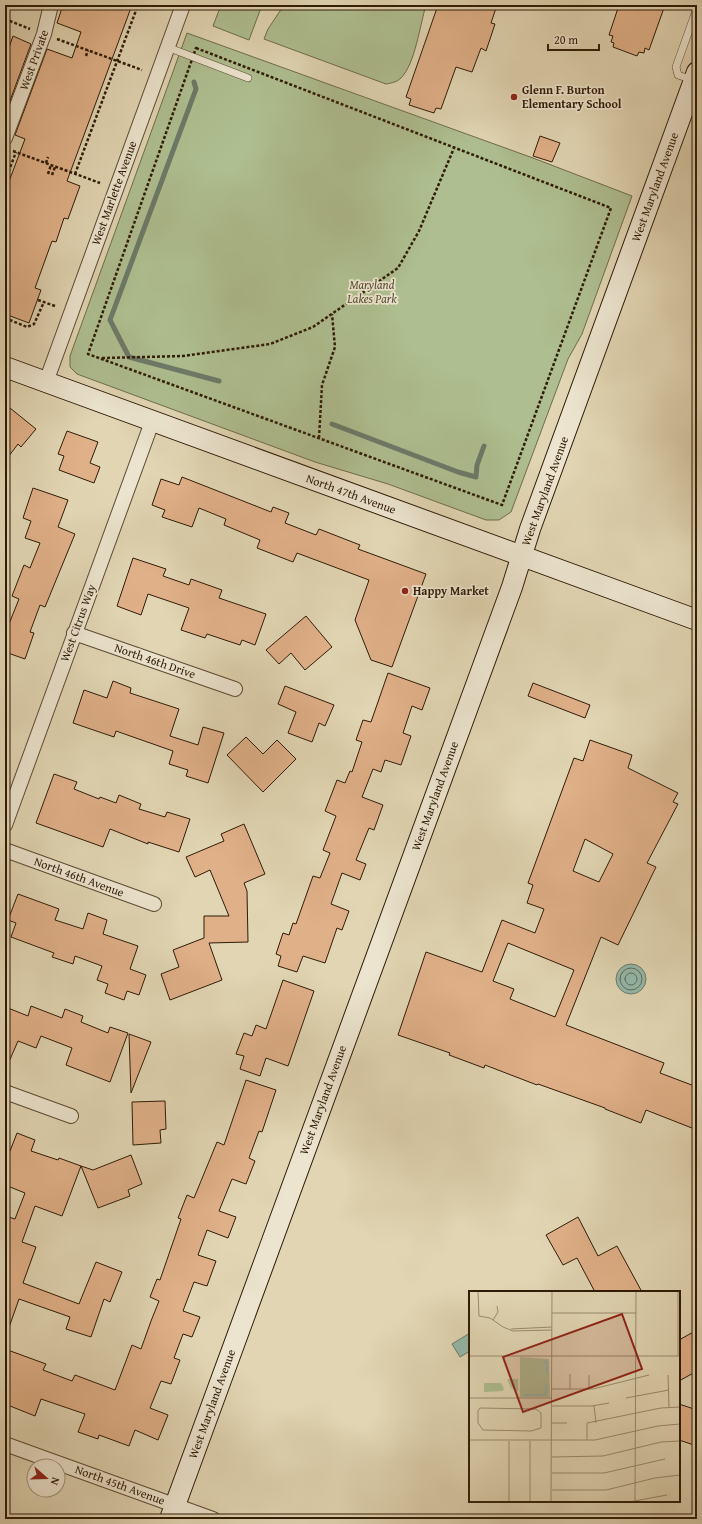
<svg xmlns="http://www.w3.org/2000/svg" width="702" height="1524" font-family="'Gentium Book Plus',serif">
	<rect width="100%" height="100%" fill="#e1d5b3"/>
	<filter id="stains"><feTurbulence type="fractalNoise" baseFrequency=".005" numOctaves="4"/><feColorMatrix values="0 0 0 0 .2 0 0 0 0 .09 0 0 0 0 .02 0 0 0 .5 -.17"/></filter>
	<radialGradient id="worn" r=".72"><stop offset=".6" stop-color="#630" stop-opacity="0"/><stop offset="1" stop-color="#630" stop-opacity=".3"/></radialGradient>
	<!-- green -->
	<path fill="#aebe90" stroke="#6e6c4c" d="M221,5h41l-13,35 -36,-14z
		M284,5h142c-6,20 -11,59 -25,73 -4,4 -9,5 -15,6l-122,-45 4,-10z
		M187,33l346,125 99,38 -50,138 -14,25 -57,153 -12,8h-13l-98,-36 -73,-22 -238,-88 -7,-7v-11z"/>
	<!-- water -->
	<path fill="#94b9ab" stroke="#6c7a69" d="M616 979a15 15 0 1 1 30 0a15 15 0 1 1-30 0Z
		M470,1333v18l-10,6 -8,-13z"/>
	<g fill="none" stroke-linecap="round" stroke-linejoin="round">
		<!-- shore -->
		<path stroke="#626a59" stroke-width="1" d="M620 979a11 11 0 1 1 22 0a11 11 0 1 1-22 0Z
			M625 979a6 6 0 1 1 12 0a6 6 0 1 1-12 0Z"/>
		<!-- stream -->
		<path stroke="#6c7a69" stroke-width="5" d="M194,82l2,7 -86,231 19,37 90,24
			M332,424l126,48 18,5 1,-12 7,-19"/>
	</g>
	<!-- building -->
	<path fill="#e0b088" stroke="#2f1b07" fill-rule="evenodd" d="M63,5h69l-65,176 13,5 -12,33 -4,-1 -8,24 -4,-1 -17,47 6,2 -12,33 -24,-9v-105l4,-12 -4,-1v-4l20,-53 -10,-4 32,-86 25,9 9,-26 -24,-9z
		M438,5h59l-6,18 4,1 -9,27 -5,-3 -9,24 -16,-5 -15,42 -5,-1 -2,5 -25,-8 2,-6 -5,-2z
		M619,5h46l-16,45 -4,-2 -1,5 -5,-1 -2,4 -24,-9 1,-4 -3,-1 2,-6 -4,-1z
		M13,36l18,8 -26,70v-55z
		M540,136l20,7 -8,19 -19,-6z
		M5,404l31,25 -15,18 -3,-3 -13,17z
		M67,431l31,11 -8,21 10,4 -6,16 -35,-13 5,-14 -6,-2z
		M182,477l89,35 2,-5 16,6 -4,10 31,12 3,-6 41,16 -2,4 68,25 -34,93 -21,-7 -16,-40 14,-40 -72,-27 -4,9 -36,-14 3,-8 -36,-15 2,-6 -27,-11 -7,19 -30,-10 3,-7 -13,-5 9,-26 18,6z
		M33,488l35,12 -10,27 17,7 -30,73 -5,-2 -10,27 4,1 -9,26 -20,-7v-29l4,1 10,-25 -7,-3 12,-31 6,3 10,-25 -15,-5 6,-17 -8,-3z
		M133,558l33,11 -3,7 26,9 2,-6 31,11 -3,8 47,16 -11,31 -13,-5 -2,5 -33,-11 -2,4 -24,-8 8,-22 -41,-14 -7,21 -24,-9z
		M306,616l26,31 -27,23 -14,-17 -12,11 -13,-14z
		M388,673l42,15 -8,22 -10,-4 -9,27 8,3 -10,29 -16,-5 -4,12 -8,-3 -11,28 21,8 -9,25 -5,-2 -13,32 10,4 -6,16 -18,-7 -11,31 18,7 -7,19 -5,-2 -12,35 -22,-7 -6,16 -19,-6 3,-10 -5,-2 7,-21 6,2 4,-12 3,1 17,-48 7,2 10,-25 -7,-3 13,-34 -11,-5 12,-31 8,3 5,-12 2,1 10,-30 -6,-2 7,-20 8,2z
		M113,681l18,7 -1,5 49,16 -9,27 28,9 5,-18 21,6 -16,50 -22,-7 2,-6 -19,-6 4,-13 -57,-20 -2,6 -41,-14 11,-33 23,8z
		M533,683l57,22 -5,13 -57,-22z
		M285,686l49,19 -9,21 -6,-3 -7,19 -24,-9 8,-21 -18,-8z
		M246,737l17,17 14,-14 19,19 -33,33 -36,-37z
		M590,740l42,15 -4,13 50,25 -5,9 5,2 -31,59 9,4 -38,78 -17,-8 -35,88 98,38 -4,10 37,14v43l-51,-20 -5,13 -36,-14v-1l-67,-24 -1,1 -52,-20 -1,3 -35,-13 1,-2 -52,-18 28,-83 56,20 20,-52 33,13 9,-24 -17,-6 6,-18 -5,-2 46,-125 9,3zM585,839l28,15 -14,28 -26,-11zM508,943l66,27 -19,47 -45,-18 4,-10 -21,-8z
		M54,774l23,8 -3,7 25,10 1,-2 16,6 3,-8 22,9 -2,5 26,8 2,-5 23,7 -11,33 -31,-10v2l-38,-15 -7,18 -67,-24z
		M244,824l21,50 -21,9 3,8 1,51 -39,1 13,37 -52,20 -9,-26 18,-7 -6,-17 31,-12v-22h25l-19,-46 -15,7 -9,-20 38,-16 -3,-7z
		M18,894l41,15 -4,11 28,9 5,-16 19,7 -4,14 35,12 -8,23 16,6 -7,20 -12,-4 -3,9 -19,-7 3,-9 -11,-4 5,-14 -27,-10 -2,8 -21,-7 2,-4 -43,-16 5,-14 -8,-3z
		M283,980l31,11 -26,75 -22,-8 -6,18 -20,-7 4,-13 -8,-2 8,-21 8,3 4,-11 10,4z
		M31,1006l31,12 3,-9 18,7 -2,6 27,11 2,-6 18,6 -18,49 -44,-17 6,-17 -31,-12 -5,12 -18,-7 -13,30v-54l3,-9 20,8z
		M129,1034l22,8 -20,51z
		M246,1080l30,10 -14,42 -3,-1 -10,27 6,3 -9,23 -14,-5 -13,32 17,6 -8,21 -21,-8 -9,25 18,6 -9,25 -13,-4 -11,29 17,6 -8,20 -9,-3 -9,24 6,2 -9,24 -10,-3 -11,27 18,7 -10,25 -23,-10 -6,16 -30,-11 -1,4 -20,-7 7,-18 -44,-15 -6,17 -30,-12v-55l41,15 -3,6 29,11 3,-6 40,15 17,-45 9,4 10,-28 8,-20 -9,-4 7,-18 3,1 21,-61 -3,-1 9,-23 7,3 23,-56 7,3z
		M165,1101l1,28 -6,1 1,13 -28,2 -1,-43z
		M17,1133l18,7 -4,11 27,9 1,-2 22,8 -19,50 -27,-10 -13,36 14,5 -13,36 56,21 17,-42 26,10 -12,30 -6,-3 -13,38 -25,-8 4,-12 -51,-18 -12,34h-2v-117l10,3 10,-26 -20,-8v-36l5,2z
		M131,1155l11,29 -14,6 2,6 -32,12 -17,-42 12,4z
		M578,1217l20,39 19,-10 25,46h-47l-18,-34 -14,7 -17,-30z
		M697,1330v41l-18,10v-41z
		M679,1404l18,6v36l-18,-6z"/>
	<g fill="none" stroke-linecap="round" stroke-linejoin="round">
		<!-- lane casing -->
		<g stroke="#5c4a32" stroke-width="8">
			<path id="lane" d="M167,47l81,31
				M693,80l-15,-5 -2,-8 21,-59"/>
		</g>
		<!-- street casing -->
		<g stroke="#5c4a32" stroke-width="16">
			<path id="street" d="M5,138l39,-104 7,-29
				M46,382l137,-377
				M74,633l161,56
				M5,825l147,-403
				M5,850l149,54
				M5,1092l66,24
				M5,1444l208,75"/>
		</g>
		<!-- secondary casing -->
		<g stroke="#2f1b07" stroke-width="22">
			<path id="secondary" d="M5,367l692,253
				M170,1519l302,-823 40,-109 18,-58 167,-457"/>
		</g>
		<!-- path -->
		<path stroke="#2f1b07" stroke-width="2.5" stroke-dasharray="3 2" stroke-linecap="butt" d="M5,19l25,10
			M57,39l85,31
			M196,48l415,160 -109,297 -414,-151z
			M86,56l2,-6
			M13,151l87,32
			M46,163l2,-6
			M48,174l3,-9
			M75,174l63,-169
			M52,175l3,-8
			M5,181l11,-29
			M5,184l3,1
			M38,300l17,6
			M5,318l22,9 7,-3 10,-22
			M102,358l81,-2 87,-12 43,-17 85,-59 21,-37 35,-83
			M319,438l3,-53 13,-38 -3,-33"/>
		<!-- lane -->
		<use href="#lane" stroke="#ece4ce" stroke-width="7"/>
		<!-- street -->
		<use href="#street" stroke="#ece4ce" stroke-width="14"/>
		<!-- secondary -->
		<use href="#secondary" stroke="#ece4ce" stroke-width="20"/>
	</g>
	<!-- markers -->
	<g fill="#8f2418" stroke="#ece4ce" stroke-width="1.5">
		<circle cx="514" cy="97" r="4"/>
		<circle cx="405" cy="591" r="4"/>
	</g>
	<g text-anchor="middle" stroke-width="3.5" stroke-linejoin="round" paint-order="stroke">
		<!-- street labels -->
		<g font-size="12" fill="#2f1b07" stroke="#ece4ce">
			<text transform="translate(34 60) rotate(-70)" y="4">West Private</text>
			<text transform="translate(655 187) rotate(-70)" y="4">West Maryland Avenue</text>
			<text transform="translate(114 193) rotate(-70)" y="4">West Marlette Avenue</text>
			<text transform="translate(545 491) rotate(-70)" y="4">West Maryland Avenue</text>
			<text transform="translate(351 494) rotate(20)" y="4">North 47th Avenue</text>
			<text transform="translate(78 623) rotate(-70)" y="4">West Citrus Way</text>
			<text transform="translate(155 661) rotate(19)" y="4">North 46th Drive</text>
			<text transform="translate(435 796) rotate(-70)" y="4">West Maryland Avenue</text>
			<text transform="translate(79 877) rotate(20)" y="4">North 46th Avenue</text>
			<text transform="translate(323 1100) rotate(-70)" y="4">West Maryland Avenue</text>
			<text transform="translate(212 1404) rotate(-70)" y="4">West Maryland Avenue</text>
			<text transform="translate(120 1485) rotate(20)" y="4">North 45th Avenue</text>
		</g>
		<!-- poi labels -->
		<g font-size="12" font-weight="bold" fill="#2f1b07" stroke="#ece4ce" text-anchor="start">
			<text x="522" y="94">Glenn F. Burton<tspan x="522" dy="14">Elementary School</tspan></text>
			<text x="413" y="595">Happy Market</text>
		</g>
		<!-- park labels -->
		<g font-size="12" font-style="italic" fill="#554c30" stroke="#ece4ce">
			<text x="372" y="289">Maryland<tspan x="372" dy="14">Lakes Park</tspan></text>
		</g>
	</g>
	<!-- overview -->
	<g transform="translate(469 1291)">
		<rect width="211" height="211" fill="#e1d5b3"/>
		<path d="M51,66l29,2 1,38h-30zM38,88h11v12l-7,-3zM15,92h17l3,6 -2,2 -18,1z" fill="#aebe90"/>
		<path fill="none" stroke="#94b9ab" stroke-width="2" d="M75,71h3v12M55,104h21l2,-11"/>
		<path fill="none" stroke="#9a8b6e" stroke-width="1" d="M9,0l1,25 11,2 13,9 10,4 39,-1M83,22h84M24,29l5,-8 -1,-6M42,38l41,-2M0,65h211M209,65v-65M101,83v15M199,84l1,32M83,98h41l56,-14M120,98v-14M0,107h83M157,107l43,-8M82,115h41l17,-3M125,115l2,17M11,117l56,1 5,4v15l-10,3 -48,-1 -5,-7v-12zM83,132h15M0,149h126l63,-14 22,-2M118,149v-17l74,-15 19,-1M83,166l51,-1 58,-14 19,-1M83,182h52l61,-14M83,199h54l49,-12 25,-3M40,211v-61M61,211v-61M82,211l1,-211M160,211l38,-7M166,211l1,-211"/>
		<path fill="#8f2418" fill-opacity="0.15" stroke="#8f2418" stroke-width="2" d="M153,23l20,55 -119,43 -20,-55z"/>
		<rect width="211" height="211" fill="none" stroke="#2f1b07" stroke-width="2"/>
	</g>
	<!-- margin -->
	<rect width="702" height="1524" fill="none" stroke="#e1d5b3" stroke-width="20"/>
	<rect x="6" y="6" width="690" height="1512" fill="none" stroke="#2f1b07" stroke-width="2"/>
	<rect x="10" y="10" width="682" height="1504" fill="none" stroke="#2f1b07"/>
	<!-- north arrow -->
	<g transform="translate(46 1478) rotate(110)"><circle r="19" fill="#ece4ce" stroke="#a0947e"/>
	<path d="M0-3L7 15L0 10L-7 15Z" fill="#8f2418"/>
	<text y="-6" font-size="11" font-weight="bold" text-anchor="middle" fill="#2f1b07">N</text>
	</g>
	<!-- scale -->
	<path d="M548 44v6h51v-6" fill="none" stroke="#2f1b07" stroke-width="2"/>
	<text x="554" y="44" font-size="12" fill="#2f1b07" stroke="#ece4ce" stroke-width="3" paint-order="stroke">20 m</text>
	<rect width="100%" height="100%" filter="url(#stains)"/>
	<rect width="100%" height="100%" fill="url(#worn)"/>
</svg>
